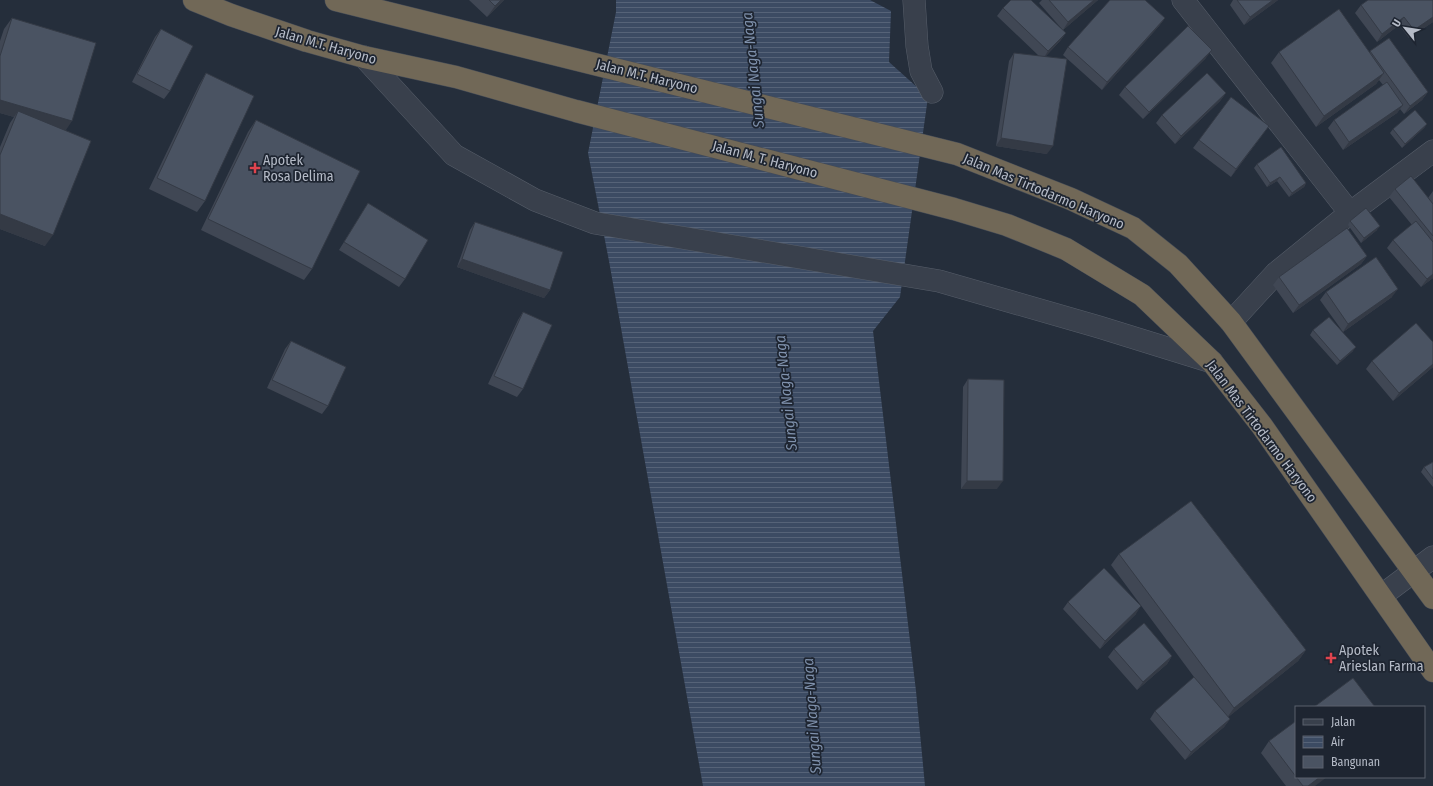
<svg xmlns="http://www.w3.org/2000/svg" width="1433" height="786" font-family="'Fira Sans Condensed',sans-serif">
	<defs>
		<pattern id="water-rules" width="6" height="5" patternUnits="userSpaceOnUse"><rect width="6" height="5" fill="#3c4b63"/><path d="M0 2.5h6" fill="none" stroke="#566378"/></pattern>
	</defs>
	<rect width="100%" height="100%" fill="#252e3b"/>
	<!-- water -->
	<path fill="url(#water-rules)" d="M616,0h254l21,11 -2,51 39,35 -28,200 -27,34 43,360 9,95h-222l-94,-525 -21,-108 28,-141z"/>
	<g fill="none" stroke-linecap="round" stroke-linejoin="round">
		<!-- minor casing -->
		<g stroke="#575e6a" stroke-width="23">
			<path id="minor" d="M914,0l3,46 4,25 11,21
				M1183,0l167,213
				M364,57l90,98 81,45 60,23 344,58 160,46 113,35
				M1231,322l45,-49 74,-60 83,-62
				M1381,596l52,-39"/>
		</g>
		<!-- highway casing -->
		<g stroke="#444b57" stroke-width="23">
			<path id="highway" d="M194,0l37,15 76,26 57,16 92,20 120,34 378,98 53,16 59,24 76,46 70,67 50,64 171,245
				M336,0l621,154 114,45 62,29 45,36 53,58 202,276"/>
		</g>
		<!-- minor -->
		<use href="#minor" stroke="#39404c" stroke-width="22"/>
		<!-- highway -->
		<use href="#highway" stroke="#716857" stroke-width="22"/>
	</g>
	<!-- wall -->
	<path fill="#404754" d="M469,0h35l-17,17z
		M1042,0h56l-35,30 3,3 -6,8 -15,16 2,97 -51,-8 13,-85 5,-8 25,3 -42,-40 6,-8 59,21 -23,-26z
		M1233,0h45l-34,25 -14,-20z
		M1433,0v22l-24,16 -10,-13 -22,17 -22,-29 6,-8z
		M12,18l54,113 -21,115 -45,-17v-82l10,-24 4,-6 -14,-4v-72l4,-12z
		M1165,18l-6,8 -57,64 -39,-35 5,-8z
		M161,29l9,62 -6,8 -32,-17 23,-45z
		M1370,51l58,41 -6,8 -18,14 -4,-5 -3,4 -54,37 -15,-22 6,-8 49,-35 -4,-5 -3,4 -60,43 -45,-64 8,-11h91z
		M1206,58l-63,61 -24,-24 6,-8z
		M206,73l-1,128 -8,11 -48,-23 50,-104z
		M1226,93l-6,8 -45,43 -19,-21 6,-8z
		M256,120l56,149 -8,11 -103,-50 47,-98z
		M1427,124l-3,4 -22,20 -12,-15 3,-4z
		M1263,134l-32,43 -38,-29 6,-8z
		M1257,164l49,19 -2,4 -15,10 -12,-16 -10,6 -13,-19z
		M1395,189l33,9 5,-7v87l-12,9 -34,-39 6,-8 19,-15 -23,-28z
		M368,203l37,76 -6,8 -60,-37 24,-39z
		M1350,221l27,9 -16,13 -13,-18z
		M475,222l75,68 -6,8 -87,-31 13,-37z
		M1367,256l-6,8 -68,49 -20,-28 6,-8z
		M1326,292l66,5 -49,35 -23,-32z
		M523,312v77l-6,8 -29,-13 30,-64z
		M1313,330l40,21 -16,14 -27,-30z
		M291,341l37,65 -6,8 -55,-26 18,-39z
		M1433,342v25l-40,34 -27,-32 6,-8z
		M968,379l29,110h-36l2,-102z
		M1433,462v25l-12,-15 3,-5z
		M1119,554l187,96 -8,11 -70,56 2,2 -6,8 -39,33 -35,-41 5,-8 42,-30 -86,-116z
		M1068,602l68,12 -36,35 -37,-40z
		M1114,649l58,7 -5,8 -30,26 -29,-33z
		M1269,741l46,45h-29l-25,-33z"/>
	<!-- shaded-wall -->
	<path fill="#343a45" d="M501,0h3l-17,17 8,-11z
		M1094,0h4l-35,30 5,-8z
		M1273,0h5l-34,25 6,-8z
		M1404,17l-5,8 -22,17 5,-8z
		M1433,17v5l-24,16 5,-8z
		M1165,18l-6,8 -57,64 5,-8z
		M1066,33l-6,8 -17,18 5,-8z
		M1212,50l-6,8 -63,61 6,-7z
		M1384,73l-8,11 -60,43 8,-11z
		M1428,92l-6,8 -18,14 6,-8z
		M1226,93l-6,8 -45,43 6,-8z
		M0,100l72,21 -8,12 -46,-22 -4,6 -14,-4z
		M1403,105l-6,8 -54,37 6,-8z
		M1427,124l-3,4 -22,20 3,-4z
		M1269,126l-6,8 -32,43 5,-8z
		M1001,138l52,8 -6,8 -51,-8z
		M1280,177l-3,4 -10,6 3,-4z
		M1306,183l-2,4 -15,10 3,-4z
		M0,214l53,21 -8,11 -45,-17z
		M1380,226l-3,4 -16,13 3,-5z
		M1367,256l-6,8 -68,49 6,-8z
		M462,259l88,31 -6,8 -87,-31z
		M1433,274v4l-12,9 6,-8z
		M1398,289l-6,8 -49,35 5,-8z
		M1356,347l-3,4 -16,14 3,-4z
		M1433,364v3l-40,34 6,-8z
		M967,481h36l-6,8h-36z
		M1141,606l-5,8 -36,35 5,-8z
		M1306,650l-8,11 -72,58 8,-11z
		M1172,656l-5,8 -30,26 6,-8z
		M1230,719l-6,8 -39,33 6,-8z
		M1320,777h7l-12,9h-7z"/>
	<!-- building -->
	<path fill="#4a5362" stroke="#343a45" d="M489,0h12l-6,6z
		M1011,0h20l35,33 -18,18 -45,-43z
		M1049,0h45l-26,22z
		M1110,0h35l20,18 -58,64 -39,-35z
		M1237,0h36l-23,17z
		M1368,0h65v17l-19,13 -10,-13 -22,17 -21,-29z
		M1339,9l45,64 -60,43 -45,-64z
		M12,18l84,25 -24,78 -72,-21v-44z
		M1188,26l24,24 -63,62 -24,-25z
		M161,29l32,17 -23,45 -33,-17z
		M1389,38l39,54 -18,14 -40,-55z
		M1014,53l53,6 -14,87 -52,-8z
		M206,73l48,23 -49,105 -48,-23z
		M1207,73l19,20 -45,43 -19,-21z
		M1387,82l16,23 -54,37 -15,-22z
		M1231,97l38,29 -33,43 -37,-29z
		M1415,110l12,14 -22,20 -12,-15z
		M18,111l73,30 -38,94 -53,-21v-59z
		M256,120l104,51 -48,98 -104,-50z
		M1281,147l25,36 -14,10 -12,-16 -10,6 -13,-19z
		M1411,176l22,28v32l-38,-47z
		M368,203l60,37 -23,39 -61,-37z
		M1366,208l14,18 -16,12 -14,-17z
		M1416,221l17,21v32l-6,5 -34,-39z
		M475,222l88,30 -13,38 -88,-31z
		M1347,228l20,28 -68,49 -20,-28z
		M1376,257l22,32 -50,35 -22,-32z
		M523,312l29,13 -29,64 -29,-13z
		M1329,317l27,30 -16,14 -27,-31z
		M1416,323l17,19v22l-34,29 -27,-32z
		M291,341l55,26 -18,39 -56,-26z
		M968,379l36,1 -1,101h-36z
		M1433,462v17l-9,-12z
		M1191,501l115,149 -72,58 -115,-154z
		M1104,568l37,38 -36,35 -37,-39z
		M1144,623l28,33 -29,26 -29,-33z
		M1194,677l36,42 -39,33 -36,-41z
		M1353,678l22,29h-61z
		M1296,721v56h24l-12,9h-5l-34,-45z"/>
	<!-- markers -->
	<g fill="#e0444e" stroke="#1e2531" stroke-width="1.5">
		<path d="M253 162h4v4h4v4h-4v4h-4v-4h-4v-4h4z"/>
		<path d="M1329 652h4v4h4v4h-4v4h-4v-4h-4v-4h4z"/>
	</g>
	<g text-anchor="middle" stroke-width="3.5" stroke-linejoin="round" paint-order="stroke">
		<!-- street labels -->
		<g font-size="14" fill="#b5bbc7" stroke="#1e2531">
			<text transform="translate(326 45) rotate(16)" y="5">Jalan M.T. Haryono</text>
			<text transform="translate(647 76) rotate(14)" y="5">Jalan M.T. Haryono</text>
			<text transform="translate(765 159) rotate(15)" y="5">Jalan M. T. Haryono</text>
			<text transform="translate(1044 191) rotate(23)" y="5">Jalan Mas Tirtodarmo Haryono</text>
			<text transform="translate(1262 431) rotate(53)" y="5">Jalan Mas Tirtodarmo Haryono</text>
		</g>
		<!-- poi labels -->
		<g font-size="14" fill="#b5bbc7" stroke="#1e2531" text-anchor="start">
			<text x="263" y="165">Apotek<tspan x="263" dy="16">Rosa Delima</tspan></text>
			<text x="1339" y="655">Apotek<tspan x="1339" dy="16">Arieslan Farma</tspan></text>
		</g>
		<!-- water labels -->
		<g font-size="15" font-style="italic" fill="#7f91ac" stroke="#1e2531">
			<text transform="translate(753 70) rotate(-96)" y="5">Sungai Naga-Naga</text>
			<text transform="translate(786 393) rotate(-96)" y="5">Sungai Naga-Naga</text>
			<text transform="translate(812 716) rotate(-94)" y="5">Sungai Naga-Naga</text>
		</g>
	</g>
	<!-- legend -->
	<rect x="1295" y="706" width="130" height="72" fill="#1e2531" stroke="#5a616d"/>
	<rect x="1303" y="719" width="20" height="6" fill="#39404c" stroke="#5a616d"/>
	<text x="1331" y="726" font-size="12" fill="#b5bbc7">Jalan</text>
	<rect x="1303" y="736" width="20" height="12" fill="url(#water-rules)" stroke="#5a616d"/>
	<text x="1331" y="746" font-size="12" fill="#b5bbc7">Air</text>
	<rect x="1303" y="756" width="20" height="12" fill="#4a5362" stroke="#5a616d"/>
	<text x="1331" y="766" font-size="12" fill="#b5bbc7">Bangunan</text>
	<!-- north arrow -->
	<g transform="translate(1405 28) rotate(300)" stroke="#1e2531" stroke-width="3" paint-order="stroke">
	<path d="M0-3L7 15L0 10L-7 15Z" fill="#b5bbc7"/>
	<text y="-6" font-size="11" font-weight="bold" text-anchor="middle" fill="#b5bbc7">U</text>
	</g>
</svg>
